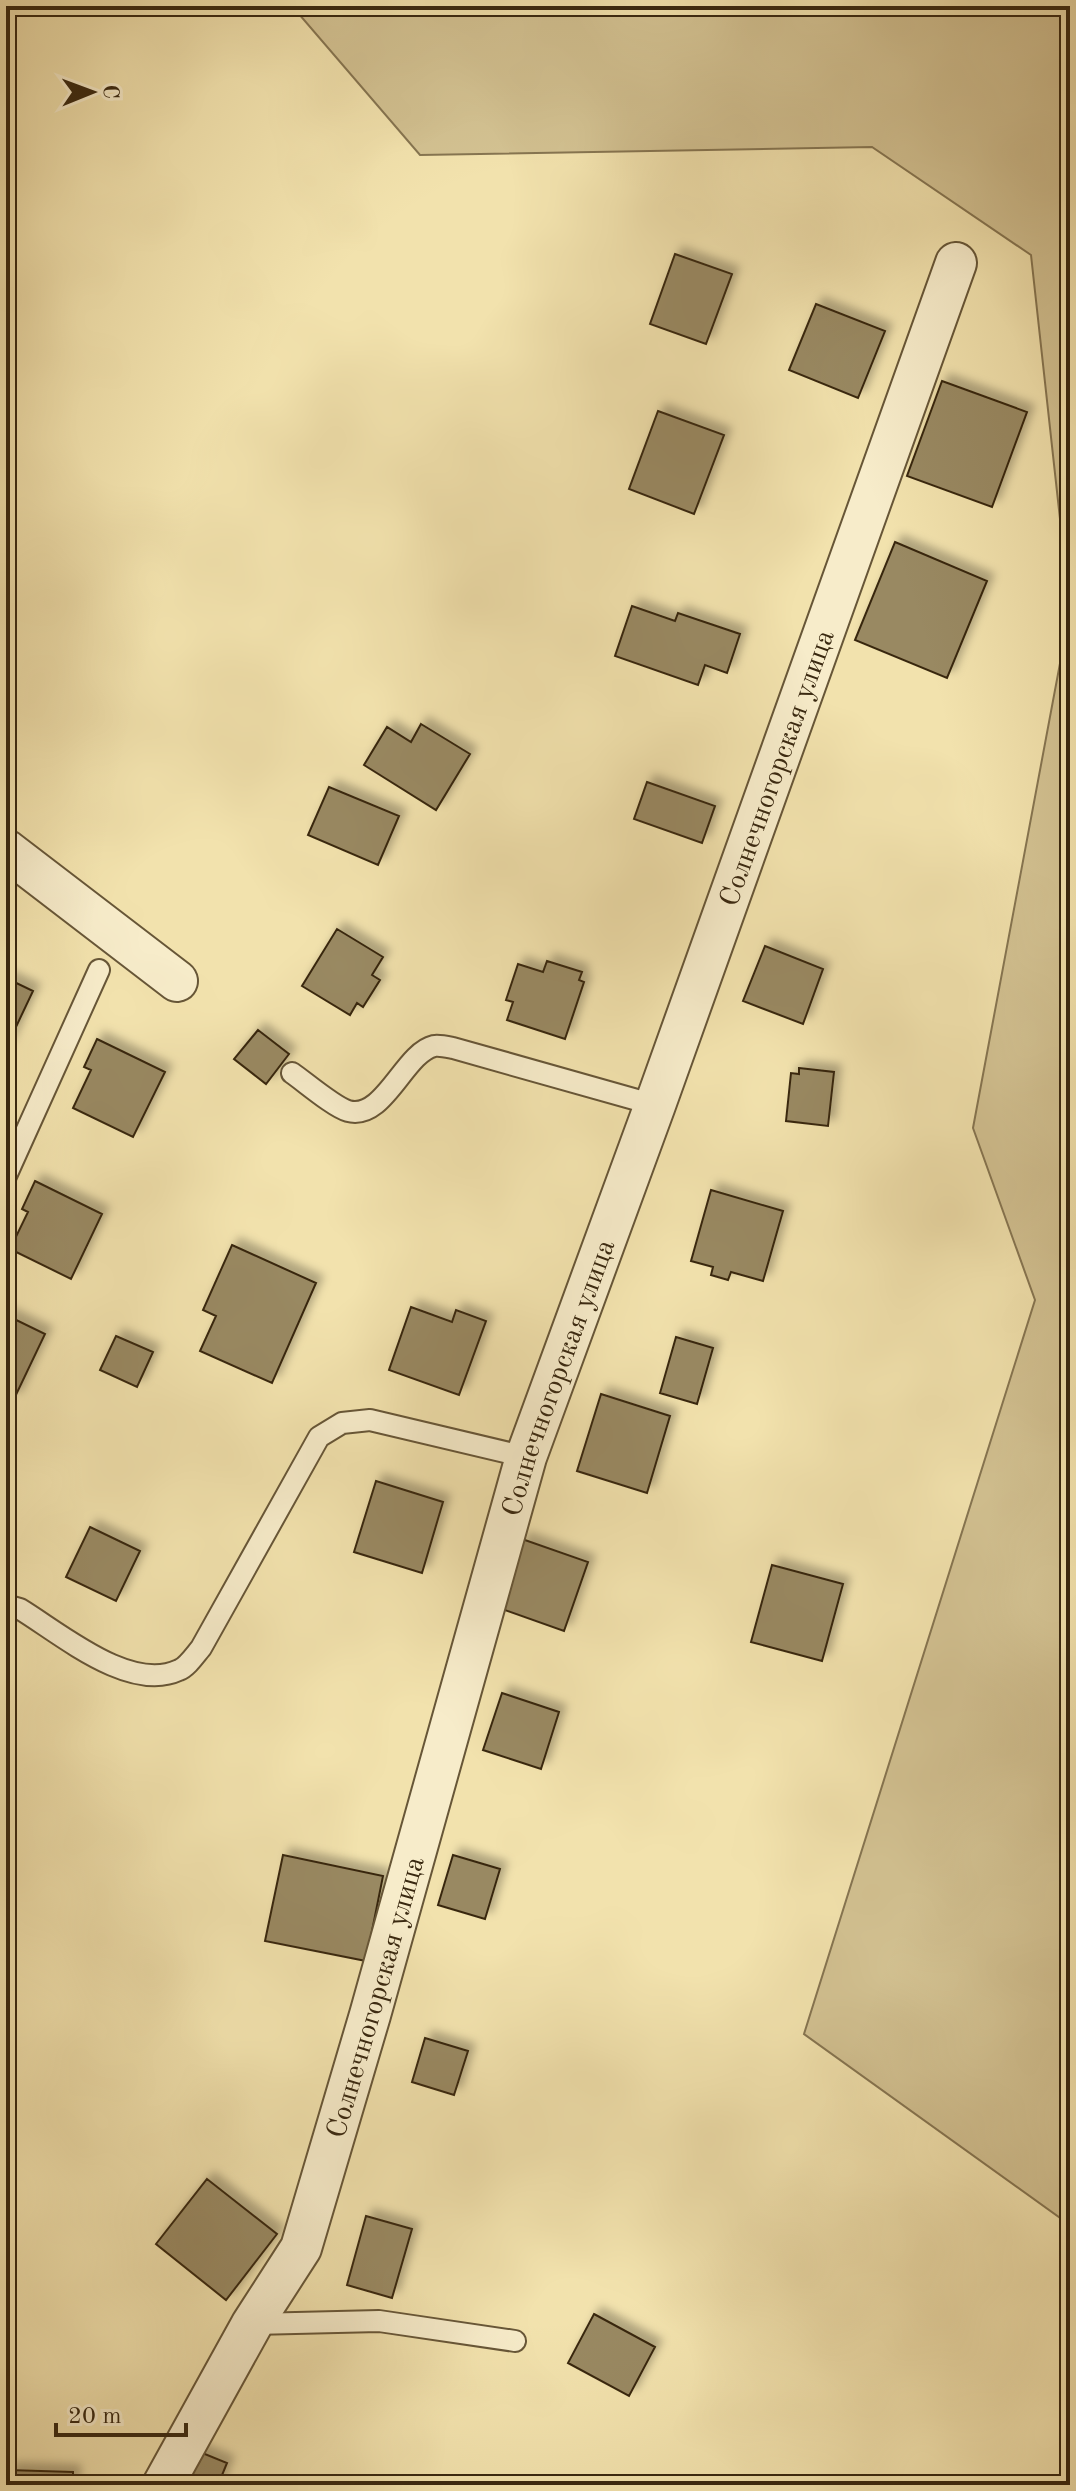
<svg xmlns="http://www.w3.org/2000/svg" width="1076" height="2491" font-family="'Old Standard TT',serif">
	<defs>
		<filter id="shadow"><feDropShadow dx="7" dy="-7" stdDeviation="4" flood-color="#0004"/></filter>
	</defs>
	<rect width="100%" height="100%" fill="#f2e2ad"/>
	<filter id="stains"><feTurbulence type="fractalNoise" baseFrequency=".0025" numOctaves="4"/><feColorMatrix values="0 0 0 0 .2 0 0 0 0 .09 0 0 0 0 .02 0 0 0 .5 -.17"/></filter>
	<radialGradient id="worn" r=".72"><stop offset=".6" stop-color="#630" stop-opacity="0"/><stop offset="1" stop-color="#630" stop-opacity=".3"/></radialGradient>
	<!-- green -->
	<path fill="#d3c292" stroke="#867551" stroke-width="2" d="M292,6h778v2219l-266,-191 231,-734 -62,-172 97,-518 -39,-355 -159,-108 -452,8z"/>
	<!-- building -->
	<path fill="#998962" stroke="#392810" stroke-width="2" filter="url(#shadow)" d="M675,254l57,20 -26,70 -56,-20z
		M816,304l69,27 -27,67 -69,-28z
		M942,381l85,31 -35,95 -85,-31z
		M658,411l66,24 -30,79 -65,-25z
		M895,542l92,39 -40,97 -92,-38z
		M632,606l43,15 3,-8 62,21 -13,39 -22,-8 -7,20 -83,-29z
		M421,724l49,30 -34,56 -72,-45 23,-38 24,15z
		M647,782l68,24 -13,37 -68,-24z
		M329,787l70,29 -21,49 -70,-30z
		M337,929l46,28 -11,18 8,5 -17,27 -6,-4 -7,12 -48,-29z
		M765,946l58,23 -20,55 -60,-23z
		M547,961l35,11 -3,8 5,2 -19,57 -58,-19 6,-18 -7,-2 12,-36 25,8z
		M6,978l27,13 -27,57z
		M258,1030l31,24 -23,30 -32,-25z
		M97,1039l68,33 -32,65 -60,-29 18,-38 -7,-3z
		M799,1068l35,4 -6,54 -42,-5 5,-48 8,1z
		M35,1181l67,33 -31,65 -61,-30 18,-37 -6,-3z
		M711,1190l72,21 -20,70 -32,-9 -3,8 -17,-5 2,-8 -22,-6z
		M232,1245l84,38 -44,100 -72,-32 16,-35 -13,-6z
		M411,1307l41,15 4,-12 30,11 -27,74 -70,-25z
		M6,1315l39,19 -31,65 -8,-3z
		M116,1336l37,16 -16,35 -37,-17z
		M676,1337l37,11 -16,56 -37,-11z
		M601,1394l69,22 -23,77 -70,-22z
		M376,1481l67,21 -21,71 -68,-21z
		M90,1527l50,24 -24,50 -50,-24z
		M522,1539l66,23 -24,69 -65,-23z
		M772,1565l71,19 -21,77 -71,-19z
		M502,1693l57,19 -18,57 -58,-19z
		M283,1855l100,21 -17,85 -101,-20z
		M453,1855l47,14 -15,50 -47,-14z
		M425,2038l43,13 -14,44 -42,-13z
		M207,2179l70,55 -51,66 -70,-56z
		M366,2216l46,13 -20,69 -45,-13z
		M594,2314l61,33 -26,49 -61,-33z
		M195,2450l32,13 -9,22h-22l-13,-6z
		M8,2470l65,2v13h-66z"/>
	<g fill="none" stroke-linecap="round" stroke-linejoin="round">
		<!-- lane casing -->
		<g stroke="#675637" stroke-width="24">
			<path id="lane" d="M292,1073c13,9 42,34 56,38 36,10 56,-58 86,-65 5,-1 14,1 19,2l202,57
				M6,1176l93,-206
				M6,1605l14,4c41,25 110,84 159,61 8,-3 16,-15 22,-22l118,-211 23,-14 28,-3 156,37
				M252,2324l127,-3 136,20"/>
		</g>
		<!-- street casing -->
		<g stroke="#675637" stroke-width="44">
			<g id="street">
				<path d="M6,850l171,131"/>
				<path id="s1" d="M163,2485l89,-161 49,-76 69,-233 156,-558 129,-352 301,-842"/>
			</g>
		</g>
		<!-- lane -->
		<use href="#lane" stroke="#f7ecca" stroke-width="20"/>
		<!-- street -->
		<use href="#street" stroke="#f7ecca" stroke-width="40"/>
	</g>
	<g text-anchor="middle" stroke-width="6" stroke-linejoin="round" paint-order="stroke">
		<!-- street labels -->
		<g font-size="28" fill="#392810" stroke="#f7ecca">
			<text dy="10" stroke="none"><textPath href="#s1" startOffset="1830">Солнечногорская улица</textPath></text>
			<text dy="10" stroke="none"><textPath href="#s1" startOffset="1182">Солнечногорская улица</textPath></text>
			<text dy="10" stroke="none"><textPath href="#s1" startOffset="536">Солнечногорская улица</textPath></text>
		</g>
	</g>
	<!-- margin -->
	<rect width="1076" height="2491" fill="none" stroke="#f2e2ad" stroke-width="32"/>
	<rect x="8" y="8" width="1060" height="2475" fill="none" stroke="#392810" stroke-width="4"/>
	<rect x="16" y="16" width="1044" height="2459" fill="none" stroke="#392810" stroke-width="2"/>
	<!-- north arrow -->
	<g transform="translate(92 92) rotate(89)" stroke="#f7ecca" stroke-width="6" paint-order="stroke">
	<path d="M0-6L14 30L0 20L-14 30Z" fill="#392810"/>
	<text y="-12" font-size="22" font-weight="bold" text-anchor="middle" fill="#392810">С</text>
	</g>
	<!-- scale -->
	<path d="M56 2423v12h130v-12" fill="none" stroke="#392810" stroke-width="4"/>
	<text x="68" y="2423" font-size="24" fill="#392810" stroke="#f7ecca" stroke-width="6" paint-order="stroke">20 m</text>
	<rect width="100%" height="100%" filter="url(#stains)"/>
	<rect width="100%" height="100%" fill="url(#worn)"/>
</svg>
